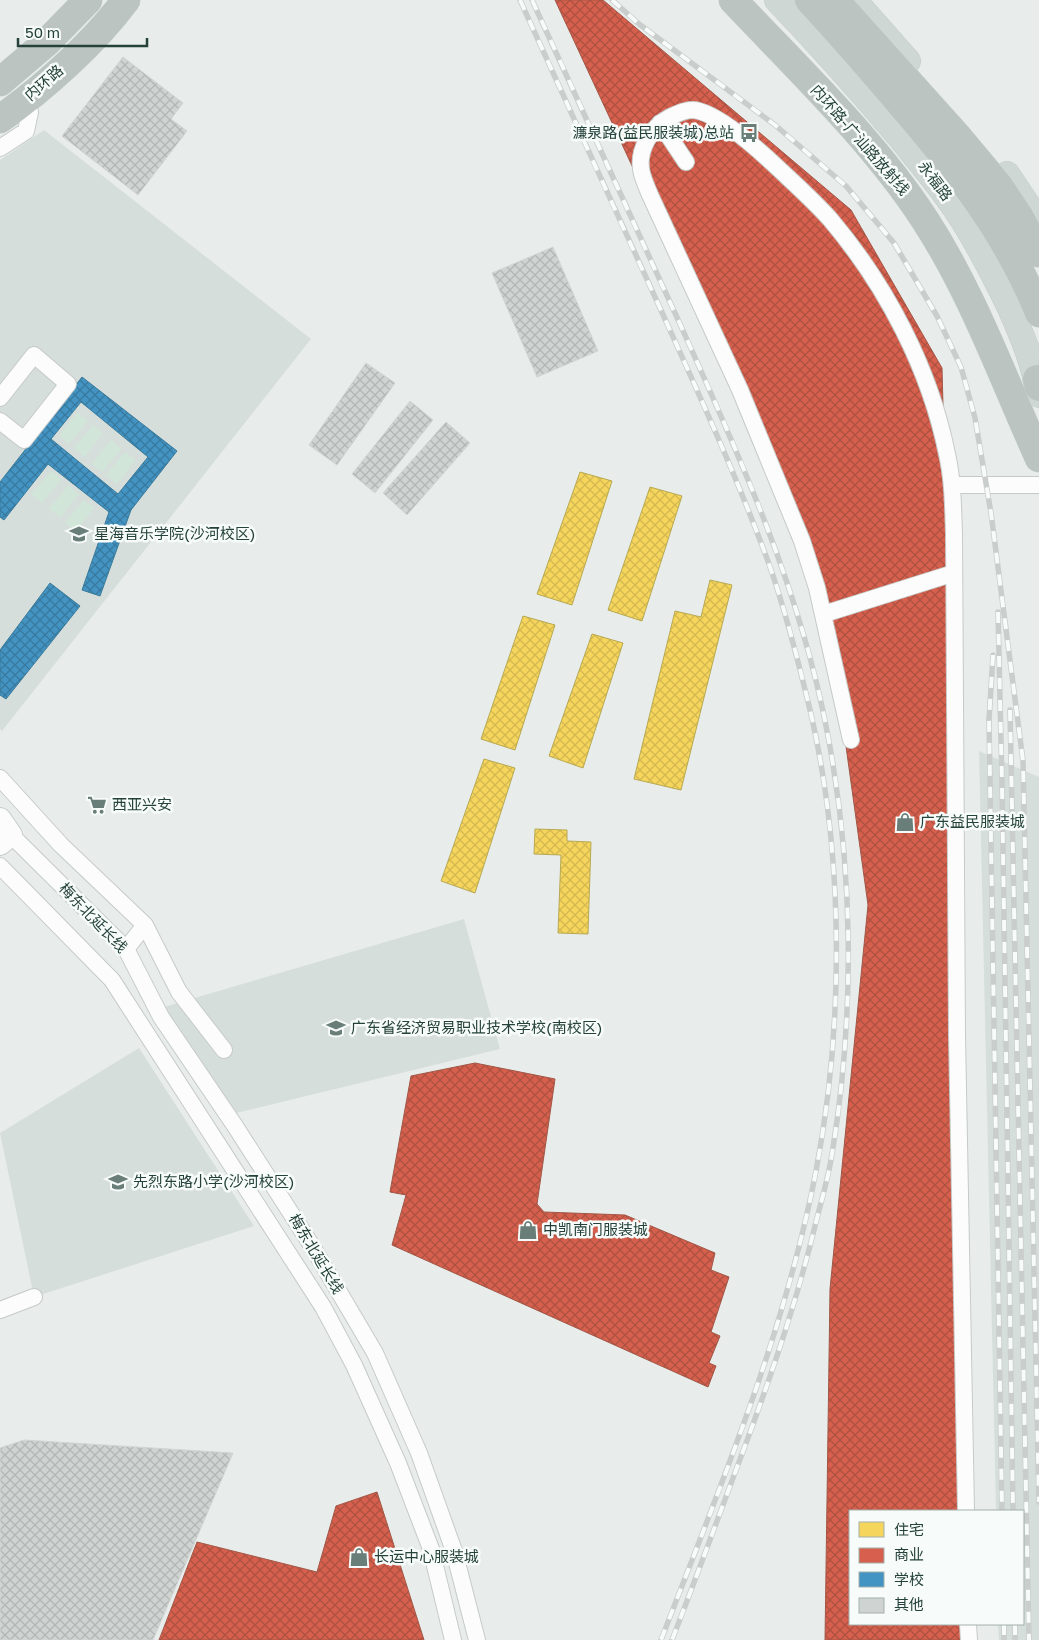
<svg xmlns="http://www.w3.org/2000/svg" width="1039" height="1640" font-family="'Golos Text','Noto Sans SC',sans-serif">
	<defs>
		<pattern id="homes-cross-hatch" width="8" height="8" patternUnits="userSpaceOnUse" patternTransform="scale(1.25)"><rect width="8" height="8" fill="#f6d55c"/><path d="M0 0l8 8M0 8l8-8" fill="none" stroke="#d3b851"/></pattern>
		<pattern id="shops-cross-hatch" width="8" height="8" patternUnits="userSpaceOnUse" patternTransform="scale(1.25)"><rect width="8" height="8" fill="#d6604d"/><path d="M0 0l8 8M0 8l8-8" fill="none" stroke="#ad5141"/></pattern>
		<pattern id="schools-cross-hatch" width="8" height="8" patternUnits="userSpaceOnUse" patternTransform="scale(1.25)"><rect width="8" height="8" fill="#4393c3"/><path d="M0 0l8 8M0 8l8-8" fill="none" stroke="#387a9f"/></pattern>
		<pattern id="building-cross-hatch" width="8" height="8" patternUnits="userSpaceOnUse" patternTransform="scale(1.25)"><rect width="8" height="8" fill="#cfd4d2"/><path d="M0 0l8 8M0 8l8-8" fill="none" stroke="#b2b7b5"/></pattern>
	</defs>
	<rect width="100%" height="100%" fill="#e8edeb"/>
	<!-- built -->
	<path fill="#d6dedb" d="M44,130l267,209 -309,392 -2,-2v-569z
		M979,751l60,26v863h-40l-1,-16h25v-113h-27z
		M464,919l36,130 -268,65 -68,-107z
		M139,1048l115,178 -220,71 -34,-164z"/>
	<!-- garden -->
	<path fill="#d1e6d8" d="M78,412l10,9 -19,23 -10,-8z
		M93,425l10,8 -19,24 -10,-9z
		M111,440l10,9 -19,23 -10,-8z
		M125,452l10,8 -18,24 -11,-9z
		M51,471l10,8 -19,24 -11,-9z
		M68,486l11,8 -19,23 -11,-8z
		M84,500l10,8 -19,24 -10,-9z"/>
	<!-- homes -->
	<path fill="url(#homes-cross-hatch)" stroke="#b7a952" d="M580,472l32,9 -40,124 -35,-11z
		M650,487l32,9 -40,125 -34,-11z
		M710,580l22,5 -51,205 -47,-11 41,-168 26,6z
		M523,616l32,9 -40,125 -34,-11z
		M592,634l31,9 -40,125 -34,-12z
		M484,759l31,9 -40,125 -34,-12z
		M535,829l32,1v11l24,1 -3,92 -30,-1 3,-78 -27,-1z"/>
	<!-- shops -->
	<path fill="url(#shops-cross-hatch)" stroke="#a15747" d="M555,0h48l248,210 91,158 30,1143h-122v113h125l1,16h-151l5,-351 38,-384 -23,-166 -54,-231z
		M475,1063l80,16 -18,125 7,8 81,3 90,38 -4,17 18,7 -18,55 9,4 -11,27 7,3 -8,21 -316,-142 14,-50 -16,-3 21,-116z
		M377,1492l47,148h-265l38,-98 120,30 19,-66z"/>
	<!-- schools -->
	<path fill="url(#schools-cross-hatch)" stroke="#3a7b9a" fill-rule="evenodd" d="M82,377l95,74 -46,59 -31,86 -18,-6 27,-78 -61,-48 -44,56 -4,-3v-35zM81,402l67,55 -30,37 -67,-55z
		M50,583l30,23 -74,93 -6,-4v-45z"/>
	<!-- building -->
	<path fill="url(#building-cross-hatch)" stroke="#d1d6d4" d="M123,57l60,46 -12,16 16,12 -49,64 -76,-59z
		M553,247l45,104 -61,26 -45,-104z
		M366,363l29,20 -58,82 -28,-20z
		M410,401l23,19 -58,73 -23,-19z
		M446,422l24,21 -63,72 -24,-22z
		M24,1440l209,13 -80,187h-153v-192z"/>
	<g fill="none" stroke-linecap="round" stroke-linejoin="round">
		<!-- street casing -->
		<g stroke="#c5cac8" stroke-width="18">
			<path id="street" d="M660,123l26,39
				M0,148l26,-17 4,-19
				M0,398l34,-43 34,29 -44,56 -24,-19
				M952,485h87
				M824,614l130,-41
				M851,740l-34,-152 -15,-47 -62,-151 -90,-195c-3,-7 -6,-14 -8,-21 -6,-23 9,-47 28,-57 9,-4 19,-9 29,-6 25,7 61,40 80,58 17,16 35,32 51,50 56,66 100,150 117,235 6,26 6,53 7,79l3,503 9,475
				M0,778l61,67 84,80 34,67 45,58
				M11,835l115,114 35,68 74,109 77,120 63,107 44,100 35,98 23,89
				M0,866l112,114 211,327 31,58 44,98 33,86 22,91
				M126,949l19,-24
				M0,1310l34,-13
				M968,1624l1,16"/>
		</g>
		<!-- secondary casing -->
		<g stroke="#c3cbc8" stroke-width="24">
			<path id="secondary" d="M0,819l11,16 -11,9"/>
		</g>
		<!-- primary casing -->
		<g stroke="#c3ccc9" stroke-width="26">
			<path id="primary" d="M777,0c42,44 82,89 121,135 20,25 41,49 58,75 21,31 37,63 53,96 13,29 25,58 30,89
				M854,0l54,61
				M1007,174l32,48"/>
		</g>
		<!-- highway casing -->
		<g stroke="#c3ccc9" stroke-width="29">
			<path id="highway" d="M733,0c65,69 140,140 192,220 48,74 78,158 114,238
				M809,0c34,37 68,76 100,114 52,61 100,124 130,199
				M835,0l123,137 41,49 20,30 20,37
				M0,82l47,-40 41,-42
				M0,119c44,-31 94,-76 126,-119
				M1037,379l2,8"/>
		</g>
		<!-- street -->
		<use href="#street" stroke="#fcfcfc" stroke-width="16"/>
		<!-- secondary -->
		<use href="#secondary" stroke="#fcfcfc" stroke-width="22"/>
		<!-- primary -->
		<use href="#primary" stroke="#cfd7d5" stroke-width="25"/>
		<!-- highway -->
		<use href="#highway" stroke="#bcc4c2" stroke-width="28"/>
		<!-- rail casing -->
		<g stroke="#c9cdcc" stroke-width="5.5">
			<path id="rail" d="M520,0c47,103 93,206 140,308 38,84 77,169 109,256 17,48 30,100 42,150 33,145 33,311 5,457 -31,162 -96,316 -155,469
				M532,0c50,108 98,216 148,324 59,131 120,265 147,407 27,139 28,284 5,423 -4,26 -12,51 -18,76 -21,85 -50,166 -81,248 -20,54 -40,108 -61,162
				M612,0l27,24 136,101 71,61 48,57 43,73 24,51 14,51 16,95 32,248 16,741
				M998,612l4,171 11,728
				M993,655l-4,65 13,791
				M1010,710l19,930
				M1004,1624v16
				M1015,1624v16"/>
		</g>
		<!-- rail -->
		<use href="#rail" stroke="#f7fbf9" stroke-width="4" stroke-dasharray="11" stroke-linecap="butt"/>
	</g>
	<!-- icons -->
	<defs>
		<g id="bus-bare" transform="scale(1.5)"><path d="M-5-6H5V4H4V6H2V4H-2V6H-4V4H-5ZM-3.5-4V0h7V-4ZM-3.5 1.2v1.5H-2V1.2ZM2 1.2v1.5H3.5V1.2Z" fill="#697e78" stroke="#f7fbf9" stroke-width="2.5" paint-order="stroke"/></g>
		<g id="university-bare" transform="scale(1.5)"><path d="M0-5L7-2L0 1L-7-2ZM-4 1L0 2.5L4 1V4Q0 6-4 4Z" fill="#697e78" stroke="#f7fbf9" stroke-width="2.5" paint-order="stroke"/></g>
		<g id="supermarket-bare" transform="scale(1.5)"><path d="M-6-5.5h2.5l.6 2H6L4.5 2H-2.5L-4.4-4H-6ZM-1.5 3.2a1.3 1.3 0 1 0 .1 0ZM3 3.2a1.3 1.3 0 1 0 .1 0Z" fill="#697e78" stroke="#f7fbf9" stroke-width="2.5" paint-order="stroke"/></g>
		<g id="shop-bare" transform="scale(1.5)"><path d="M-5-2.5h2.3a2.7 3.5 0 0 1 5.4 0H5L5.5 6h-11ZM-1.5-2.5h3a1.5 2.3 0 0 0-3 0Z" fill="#697e78" stroke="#f7fbf9" stroke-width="2.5" paint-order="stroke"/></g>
		<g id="school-bare" transform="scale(1.5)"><path d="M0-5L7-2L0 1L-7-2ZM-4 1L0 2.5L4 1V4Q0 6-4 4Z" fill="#697e78" stroke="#f7fbf9" stroke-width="2.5" paint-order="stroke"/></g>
	</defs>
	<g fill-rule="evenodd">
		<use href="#bus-bare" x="749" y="133"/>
		<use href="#university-bare" x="79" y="534"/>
		<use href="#supermarket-bare" x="97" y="805"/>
		<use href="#shop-bare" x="905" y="822"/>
		<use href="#school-bare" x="336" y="1028"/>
		<use href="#school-bare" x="118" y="1182"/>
		<use href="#shop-bare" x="528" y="1230"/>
		<use href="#shop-bare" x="359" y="1557"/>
	</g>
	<g text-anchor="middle" stroke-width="5" stroke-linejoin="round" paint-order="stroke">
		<!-- street labels -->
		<g font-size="15" fill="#24423a" stroke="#f7fbf9">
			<text transform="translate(44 83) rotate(-41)" y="5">内环路</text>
			<text transform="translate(860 140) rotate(49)" y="5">内环路-广汕路放射线</text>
			<text transform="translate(935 181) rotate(53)" y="5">永福路</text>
			<text transform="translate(93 918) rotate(46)" y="5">梅东北延长线</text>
			<text transform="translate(316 1254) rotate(59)" y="5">梅东北延长线</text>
		</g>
		<!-- poi labels -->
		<g font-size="15" fill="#24423a" stroke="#f7fbf9" text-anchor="start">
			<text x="734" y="138" text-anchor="end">濂泉路(益民服装城)总站</text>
			<text x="94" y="539">星海音乐学院(沙河校区)</text>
			<text x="112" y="810">西亚兴安</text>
			<text x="920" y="827">广东益民服装城</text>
			<text x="351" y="1033">广东省经济贸易职业技术学校(南校区)</text>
			<text x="133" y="1187">先烈东路小学(沙河校区)</text>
			<text x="543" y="1235">中凯南门服装城</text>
			<text x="374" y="1562">长运中心服装城</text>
		</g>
	</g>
	<!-- legend -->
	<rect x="849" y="1510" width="175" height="115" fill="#f7fbf9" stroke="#a3b1ad"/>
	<rect x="859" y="1522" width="25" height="15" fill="#f6d55c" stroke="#a3b1ad"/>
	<text x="894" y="1535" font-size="15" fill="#24423a">住宅</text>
	<rect x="859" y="1548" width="25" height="15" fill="#d6604d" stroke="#a3b1ad"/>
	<text x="894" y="1560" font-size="15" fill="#24423a">商业</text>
	<rect x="859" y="1572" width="25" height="15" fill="#4393c3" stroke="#a3b1ad"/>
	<text x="894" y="1585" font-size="15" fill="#24423a">学校</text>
	<rect x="859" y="1598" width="25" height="15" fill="#cfd4d2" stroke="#a3b1ad"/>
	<text x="894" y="1610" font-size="15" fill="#24423a">其他</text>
	<!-- scale -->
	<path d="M18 38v8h129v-8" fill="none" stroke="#24423a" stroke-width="2.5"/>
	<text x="25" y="38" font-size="15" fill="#24423a" stroke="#f7fbf9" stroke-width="4" paint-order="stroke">50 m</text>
</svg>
